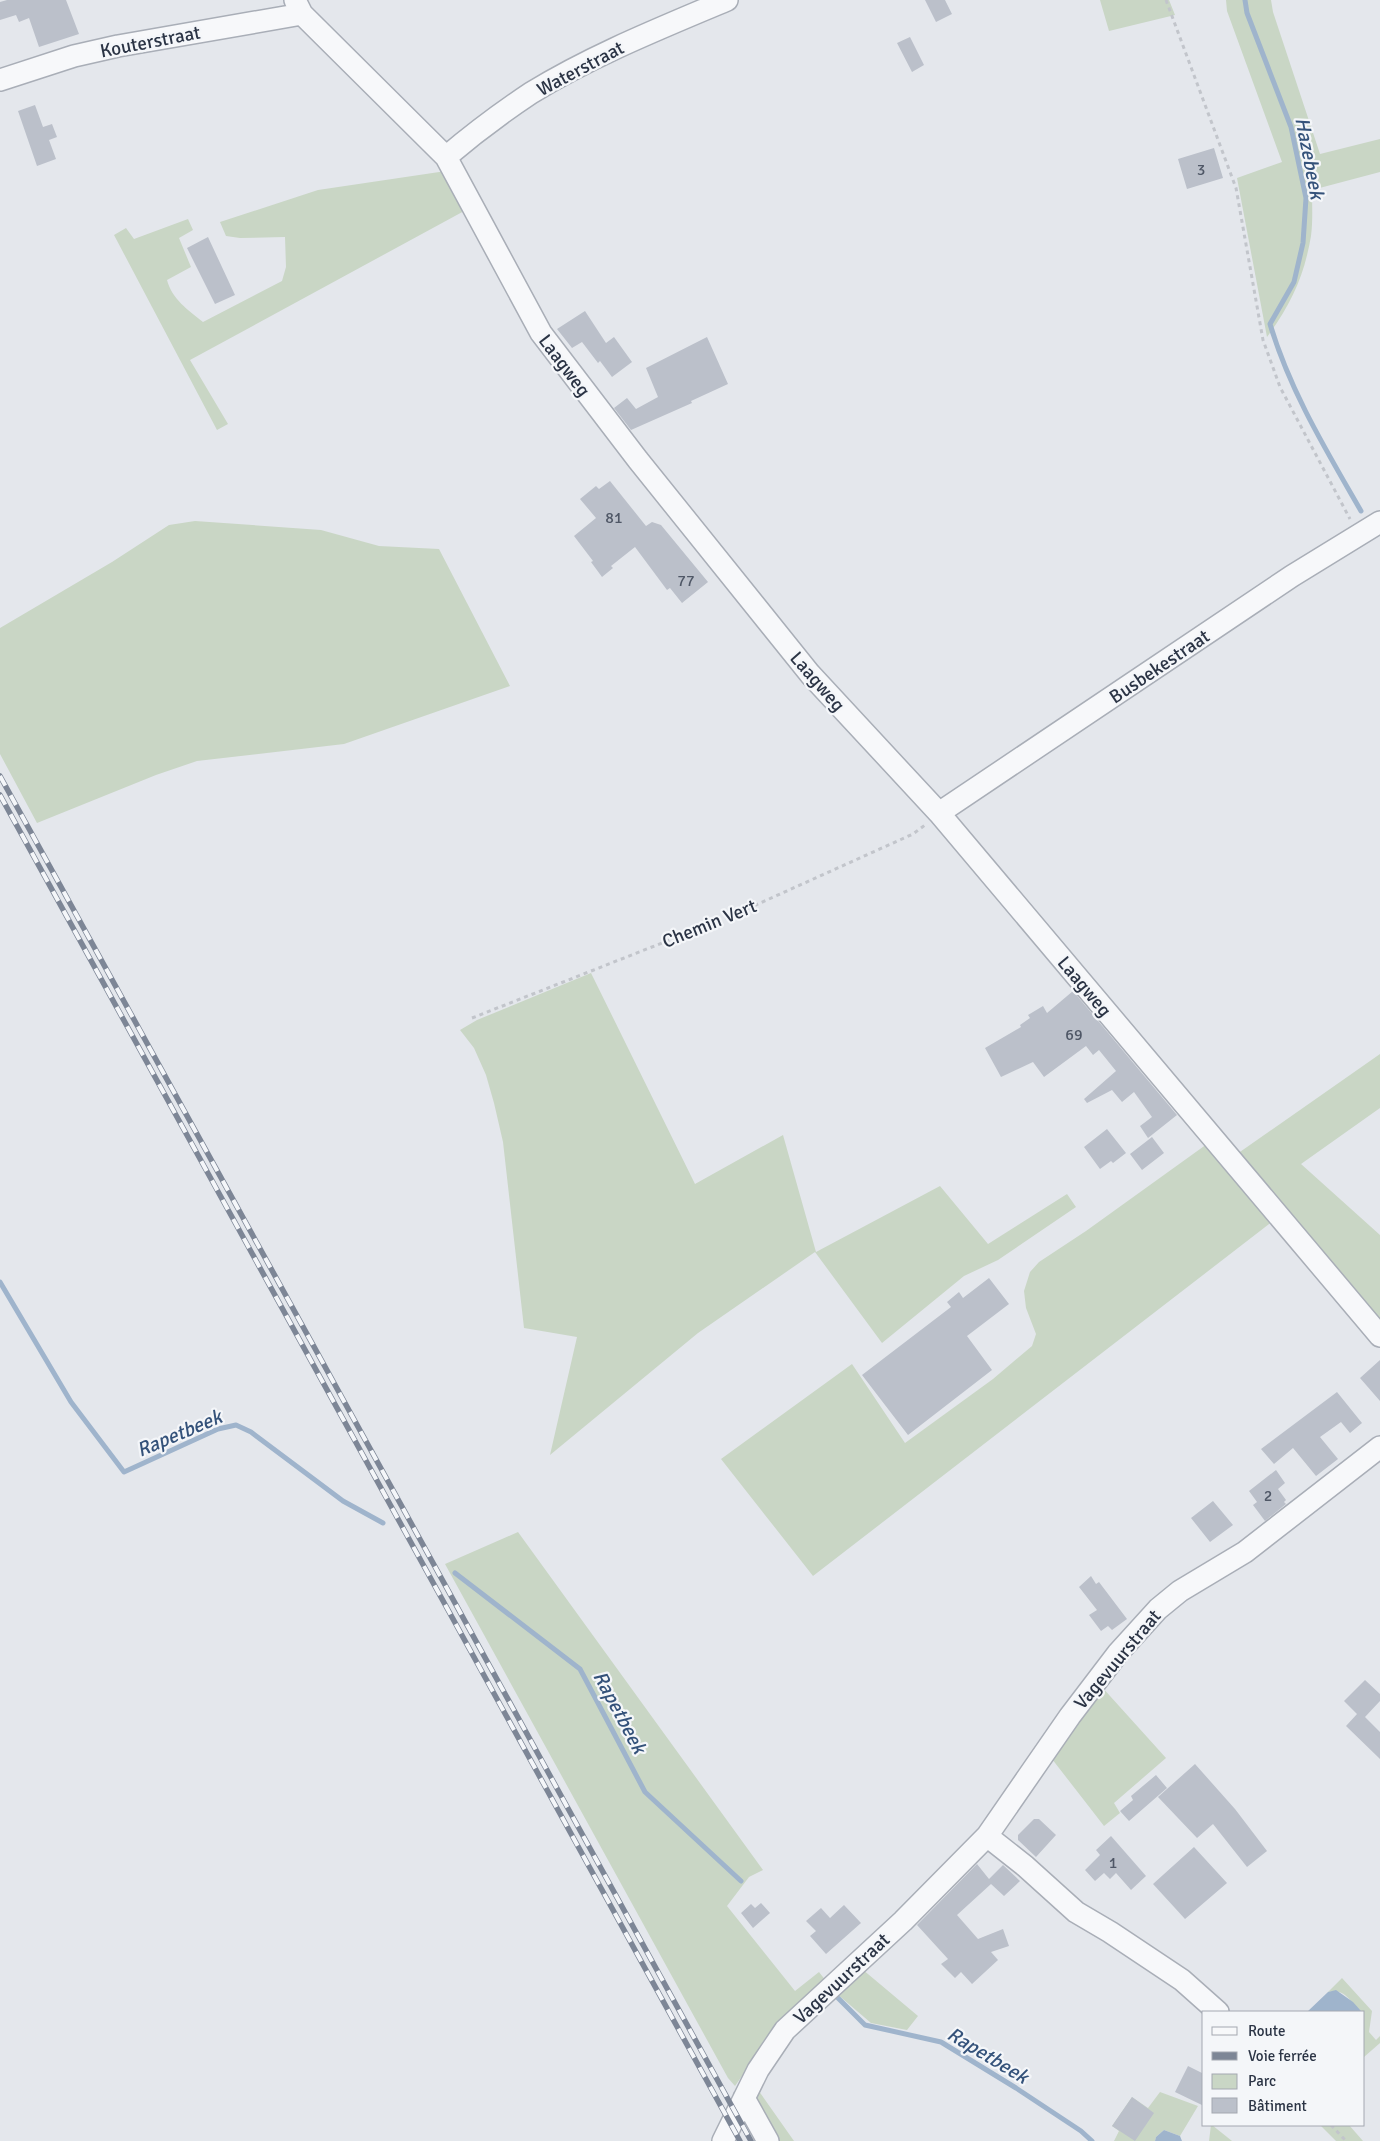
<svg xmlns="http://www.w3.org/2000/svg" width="1380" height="2141" font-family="Signika,sans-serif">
	<rect width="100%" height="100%" fill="#e4e7ec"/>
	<!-- green -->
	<path fill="#c9d6c5" d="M1100,0h69l6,15 -66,16z
		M1226,0h45l2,12 47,142 60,-15v33l-68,18c0,15 1,31 -1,46 -7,41 -20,68 -44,101l-30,-159 45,-16 -55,-151z
		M446,171l20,39 -276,150 38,64 -11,6 -103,-195 12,-7 8,11 54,-20 5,11 -14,8 12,29 -24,13c5,19 21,30 36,42l79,-41 4,-14 -1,-30 -45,1 -14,-2 -6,-14 98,-32z
		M195,521l126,9 58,16 60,3 71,137 -166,58 -147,17 -41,14 -119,48 -37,-69v-126l112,-66 57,-37z
		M591,973l104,211 88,-49 33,117 124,-66 48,58 79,-50 9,13 -78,53 -34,16 -82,67 -67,-91 -117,81 -148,122 27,-118 -53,-9 -21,-186 -9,-39 -8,-28 -12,-27 -14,-18 17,-10z
		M1380,1054v54l-79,56 79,71v89l-143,-170z
		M1207,1144l66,77 -460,355 -92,-117 131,-95 53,79 88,-64 39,-33 4,-12 -10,-26 -2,-17 6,-19 9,-10 47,-31z
		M518,1532l245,338 -14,7 -22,29 68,85 24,-19 7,9 -66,69 -25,36 -7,-8 -283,-514z
		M1101,1686l65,72 -52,45 6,10 -16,13 -52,-67z
		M862,1969l56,47 -11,14 -36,-7 -35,-30z
		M1342,1978l30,33 -3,21 7,8 4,-4v7l-16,14v-45c-14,-6 -16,-25 -36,-20z
		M756,2087l38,54h-21l-18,-42z
		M1160,2092l38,14 -18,30 -16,-6 -8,7 -1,4h-41l5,-10 -7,-5 20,-29 16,11z
		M1211,2125h1l20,16h-23z
		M1320,2125h29l14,16h-27z"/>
	<!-- water -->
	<path fill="#9fb4cc" d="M1336,1990l17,12 9,10h-55l21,-20z
		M1164,2130l16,6 2,5h-27l1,-4z"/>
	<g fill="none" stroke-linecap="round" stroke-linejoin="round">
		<!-- stream -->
		<path stroke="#9fb4cc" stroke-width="5" d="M1245,0l2,13 44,114 15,71 -3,45 -9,39 -24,42c20,67 56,126 91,187
			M0,1282l71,120 53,70 94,-43 18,-4 15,7 92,69 40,22
			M455,1573l125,96 65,123 96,89
			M838,1998l27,27 76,17 75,46 65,43 11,10"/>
	</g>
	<!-- building -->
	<path fill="#bbc0ca" d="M7,0h59l13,34 -40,13 -10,-29 -10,4 -3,-7 -16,5v-18z
		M925,0h20l7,14 -16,8z
		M910,37l14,28 -12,7 -15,-29z
		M35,105l8,22 9,-3 5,13 -8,3 7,19 -19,7 -19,-55z
		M1214,148l9,30 -36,11 -9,-30z
		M208,237l27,58 -20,9 -28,-56z
		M585,311l21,32 8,-6 18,25 -20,15 -12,-16 -2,2 -16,-21 -10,6 -15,-19z
		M707,337l21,47 -37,17 1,2 -61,27 -17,-22 13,-10 9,11 22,-12 -12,-29z
		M610,481l36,45 6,-4 9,3 47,57 -26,21 -12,-15 -3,2 -32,-43 -24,19 2,2 -11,9 -11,-15 2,-1 -19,-25 22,-18 -16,-19 16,-13 3,3z
		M1073,991l104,124 -29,23 -8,-12 12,-9 -18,-25 -12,10 -10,-12 -25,13 -3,-4 32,-28 -17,-21 -6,5 -7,-9 -42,31 -11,-15 -32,15 -16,-29 36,-21 -1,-2 10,-7 -2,-3 15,-9 4,7z
		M1107,1129l19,24 -13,10 -2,-2 -11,8 -16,-22z
		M1152,1137l12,16 -22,17 -12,-16z
		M989,1278l20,26 -42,32 25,34 -84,65 -46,-60 89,-68 -4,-5 12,-10 4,6z
		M1380,1360v41l-20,-23z
		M1337,1392l25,31 -12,10 -9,-11 -21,15 18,22 -22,17 -23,-28 -19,16 -13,-15z
		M1276,1470l9,13 -7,6 8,11 -2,2 2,2 -21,17 -12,-16 4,-3 -8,-11z
		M1213,1501l20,24 -23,17 -19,-24z
		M1091,1576l5,8 3,-2 28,37 -15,11 -4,-4 -7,5 -12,-16 8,-5 -18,-23z
		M1365,1680l15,14v7l-15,16 15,15v27l-34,-33 11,-12 -13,-13z
		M1195,1764l40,45 32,42 -20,16 -34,-43 -16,14 -39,-41z
		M1156,1775l11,13 -38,33 -9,-10 13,-11 -2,-4z
		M1034,1819h5l17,16 -20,22 -18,-17v-5z
		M1111,1836l35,40 -15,14 -15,-17 -6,6 -6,-6 -9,8 -10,-11 15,-15 -4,-5z
		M1194,1847l33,36 -42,36 -32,-35z
		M977,1864l12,15 14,-14 17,16 -16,15 -13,-12 -34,31 21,24 25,-10 6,17 -18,6 7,8 -26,24 -11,-12 -6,6 -14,-14 7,-5 -31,-34z
		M761,1903l9,10 -17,15 -12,-15 10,-9 4,4z
		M844,1905l17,18 -35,31 -16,-18 6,-5 -10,-10 15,-13 9,10z
		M1188,2066l16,8v32l-29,-14z
		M1132,2097l22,16 -19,28 -23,-15z"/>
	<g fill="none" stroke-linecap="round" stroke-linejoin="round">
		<!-- minor casing -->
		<g stroke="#a9aeb7" stroke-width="24">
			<path id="minor" d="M295,0l7,14 144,143 95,176 97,127 172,214 129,139 441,523
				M0,80l74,-24 44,-10 184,-32
				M446,157c27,-23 55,-44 85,-64 62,-38 130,-65 196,-93
				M939,813l353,-237 88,-54
				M987,1836l38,30 51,46 34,20 72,48 36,32
				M744,2098l24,43
				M723,2141l35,-71 27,-40 118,-109 84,-85 83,-120 48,-63 40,-44 22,-18 65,-39 135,-105"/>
		</g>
		<!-- path -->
		<path stroke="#c2c5cb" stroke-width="3" stroke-dasharray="4 4" stroke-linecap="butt" d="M1166,0l70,188 27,152 17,47 70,132
			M472,1018l266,-105 175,-79 12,-9
			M1331,2125l15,16"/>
		<!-- minor -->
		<use href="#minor" stroke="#f7f8fa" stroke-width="21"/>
		<!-- rail casing -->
		<g stroke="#7d8696" stroke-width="5.5">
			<path id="rail" d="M0,776l751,1365
				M0,795l740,1346"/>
		</g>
		<!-- rail -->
		<use href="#rail" stroke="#f4f6f9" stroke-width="4" stroke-dasharray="11" stroke-linecap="butt"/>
	</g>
	<g text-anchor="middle" stroke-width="4.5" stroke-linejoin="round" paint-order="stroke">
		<!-- number labels -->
		<g font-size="16" fill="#4f5766">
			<text x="1201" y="175">3</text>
			<text x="614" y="523">81</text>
			<text x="686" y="586">77</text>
			<text x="1074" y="1040">69</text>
			<text x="1268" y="1501">2</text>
			<text x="1113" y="1868">1</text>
		</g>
		<!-- street labels -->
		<g font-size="19" fill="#2b3445" stroke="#f4f6f9">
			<text transform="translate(150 41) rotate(-11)" y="7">Kouterstraat</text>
			<text transform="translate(580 68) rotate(-28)" y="7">Waterstraat</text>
			<text transform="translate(565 365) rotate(53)" y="7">Laagweg</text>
			<text transform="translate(1159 666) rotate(-34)" y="7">Busbekestraat</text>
			<text transform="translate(818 681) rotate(49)" y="7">Laagweg</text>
			<text transform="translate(709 923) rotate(-22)" y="7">Chemin Vert</text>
			<text transform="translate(1085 986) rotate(50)" y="7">Laagweg</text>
			<text transform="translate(1117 1659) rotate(-50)" y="7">Vagevuurstraat</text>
			<text transform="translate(841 1978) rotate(-43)" y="7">Vagevuurstraat</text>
		</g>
		<!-- water labels -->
		<g font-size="20" font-style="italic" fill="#34527a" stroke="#f4f6f9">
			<text transform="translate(1310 158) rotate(79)" y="7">Hazebeek</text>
			<text transform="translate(179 1433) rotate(-23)" y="7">Rapetbeek</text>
			<text transform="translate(620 1712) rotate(62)" y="7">Rapetbeek</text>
			<text transform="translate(988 2055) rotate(31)" y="7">Rapetbeek</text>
		</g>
	</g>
	<!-- legend -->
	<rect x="1202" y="2011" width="162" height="115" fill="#f4f6f9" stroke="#a4a8b1"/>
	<rect x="1212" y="2027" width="25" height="8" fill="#f7f8fa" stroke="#a4a8b1"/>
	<text x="1248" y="2036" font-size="15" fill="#2b3445">Route</text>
	<rect x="1212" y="2052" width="25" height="8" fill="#7d8696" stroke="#a4a8b1"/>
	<text x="1248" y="2061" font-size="15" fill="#2b3445">Voie ferrée</text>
	<rect x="1212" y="2074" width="25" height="15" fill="#c9d6c5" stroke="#a4a8b1"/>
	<text x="1248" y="2086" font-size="15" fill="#2b3445">Parc</text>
	<rect x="1212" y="2098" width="25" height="15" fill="#bbc0ca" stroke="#a4a8b1"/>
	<text x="1248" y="2111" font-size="15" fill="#2b3445">Bâtiment</text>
</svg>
